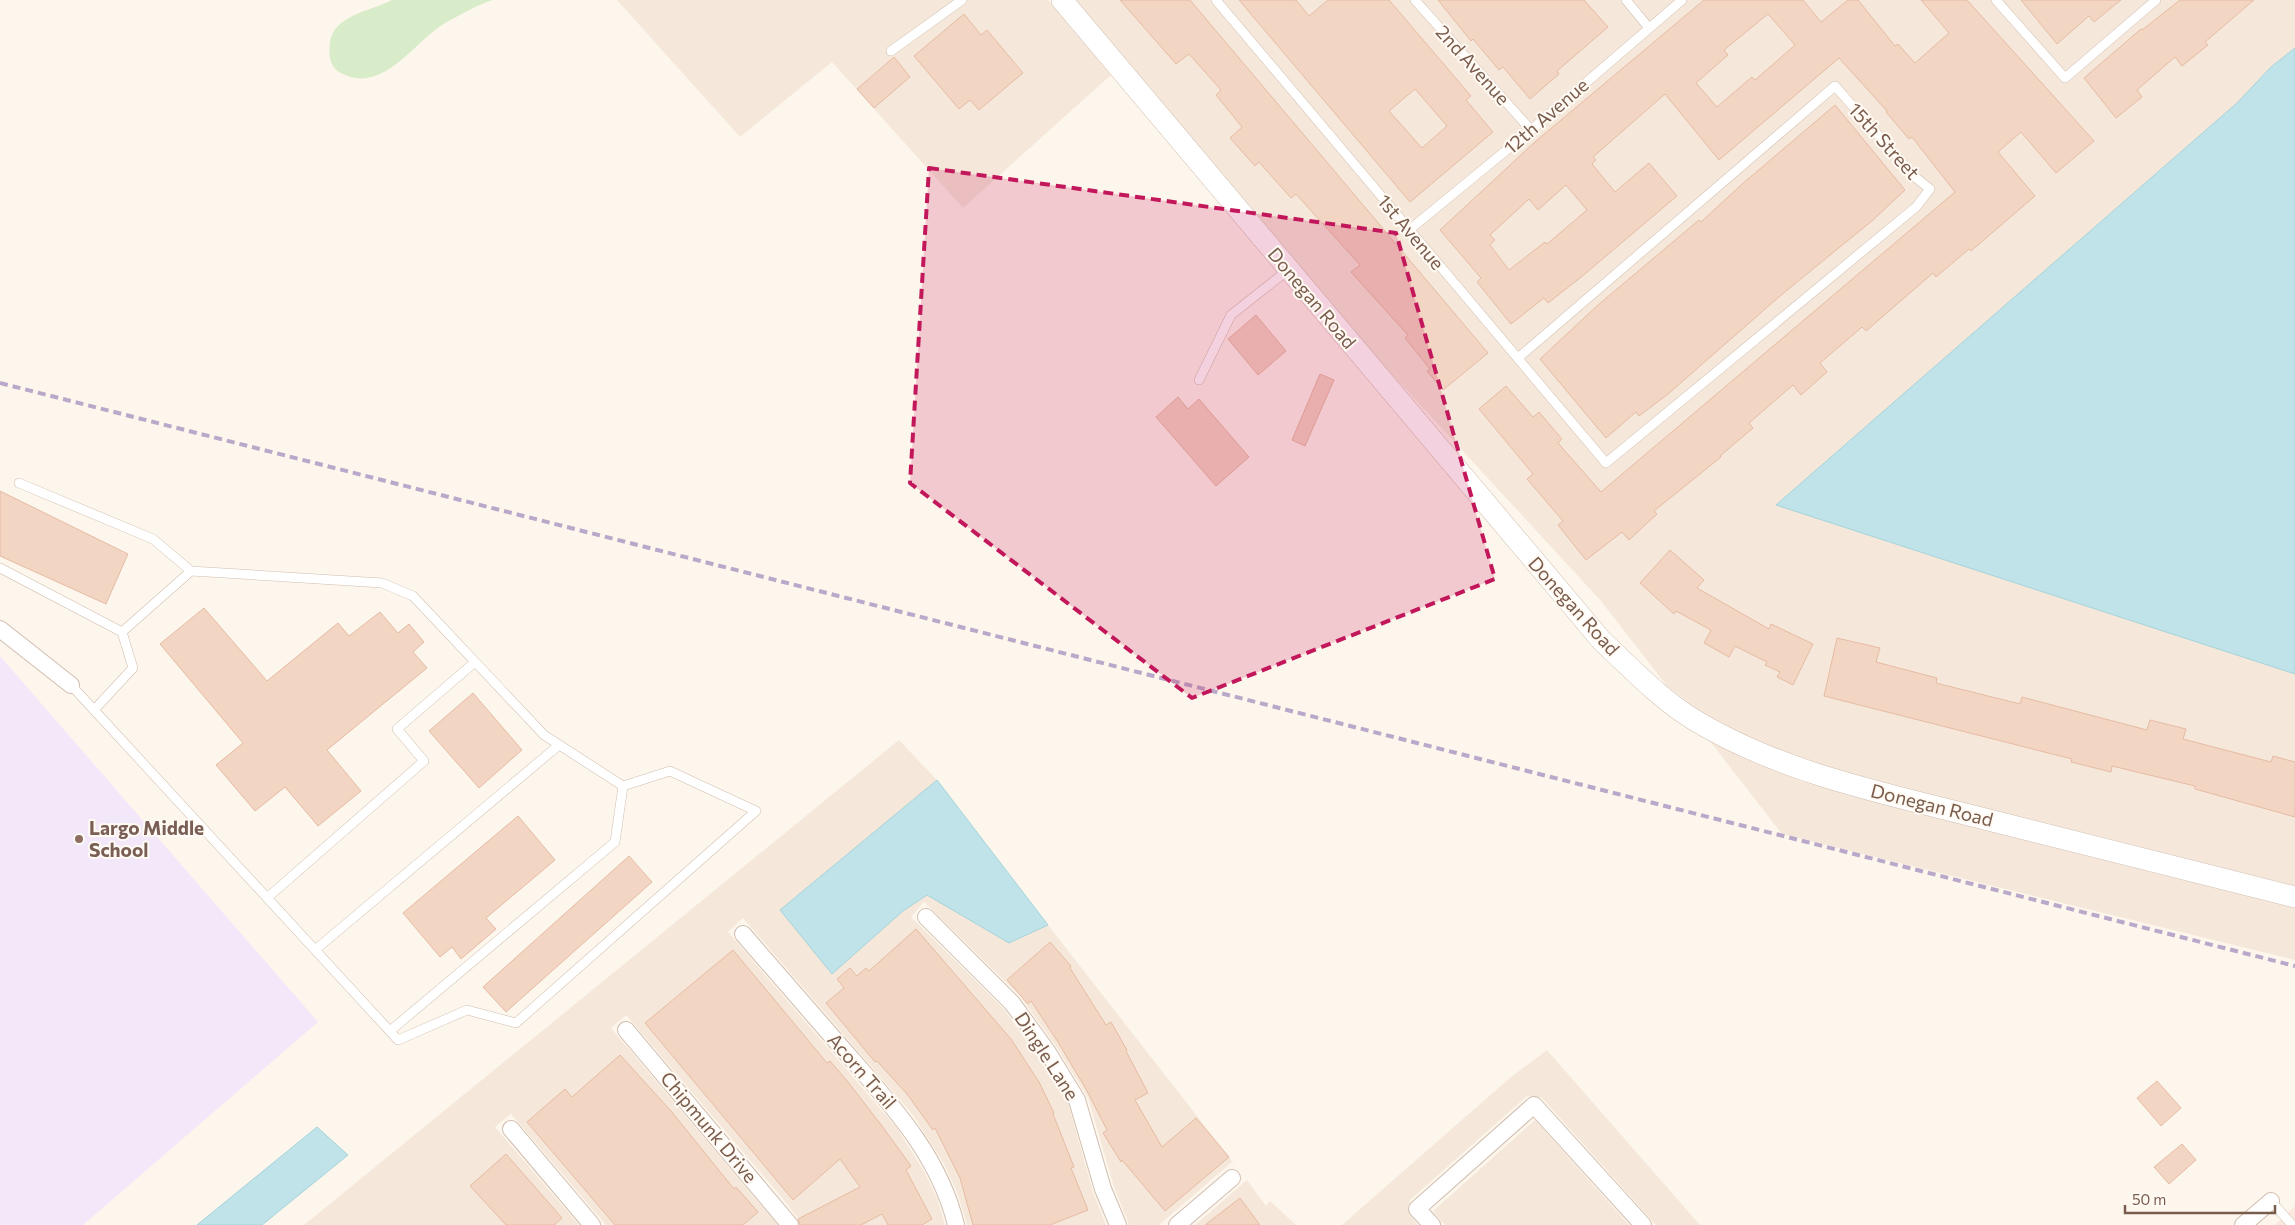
<svg xmlns="http://www.w3.org/2000/svg" width="2295" height="1225" font-family="Commissioner,sans-serif">
	<rect width="100%" height="100%" fill="#fdf6ec"/>
	<!-- residential -->
	<path fill="#f5e8da" d="M617,0h431l63,75 -148,133 -131,-146 -92,75z
		M1075,0h1220v48l-24,19 -34,36 -461,402 519,169v212l-413,-104 -75,-21 -58,-24 -48,-25 -34,-26 -66,-85 -246,-267z
		M899,740l38,40 -157,130 52,64 71,-63 24,-17 82,49 39,-18 188,241 -4,-4 -73,63h-30l-15,-38 -26,-89 -32,-52 -37,-51 -95,-93 -13,15 93,92 34,48 30,46 25,89 13,33h-139l-10,-33 -13,-28 -31,-49 -170,-197 -15,14 169,196 28,45 12,25 8,27h-142l-19,-25 -158,-185 -15,13 167,197h-172l-95,-111 -16,13 84,98h-275z
		M1709,740l34,18 60,24 492,126v52l-513,-126z
		M1547,1050l153,175h-44l-114,-127 -15,-2 -117,104v15l8,10h-76l169,-148z
		M1535,1120l94,105h-184l-12,-14z
		M1247,1180l19,26 4,-5 26,24h-101z"/>
	<!-- commercial -->
	<path fill="#fde8e0" d="M2295,1206v19h-20z"/>
	<!-- education -->
	<path fill="#f3e8fa" d="M0,656l318,366 -235,203h-83z"/>
	<!-- green -->
	<path fill="#d8ecc9" d="M392,0h101c-16,5 -33,15 -48,23 -30,18 -62,71 -102,51 -13,-5 -15,-19 -13,-32 4,-27 41,-31 62,-42z"/>
	<!-- water -->
	<path fill="#bfe3e8" stroke="#a5d3da" d="M2295,48v626l-519,-169 461,-402 34,-36z
		M937,780l111,145 -39,18 -82,-48 -24,16 -71,63 -52,-64z
		M317,1127l31,28 -86,70h-65z"/>
	<!-- building -->
	<path fill="#f3d5c3" stroke="#e6bba3" fill-rule="evenodd" d="M1120,0h70l298,353 -45,37 -16,-19 3,-2 -25,-31 3,-3 -57,-63 9,-7 -64,-71 -5,4 -32,-36 -4,4 -25,-28 12,-11 -26,-32 5,-5 -32,-36 -13,10z
		M1239,0h57l13,16 19,-16h61l82,96 -5,4 27,32 -83,70zM1415,89l32,37 -25,22 -33,-37z
		M1438,0h146l24,27 -51,44 2,3 -29,25 -27,-32 -4,3 -26,-31 -2,2z
		M1704,0h99l18,22 27,-22h10l37,46 3,-2 17,19 34,-30 -28,-33h46l127,141 -38,32 -35,-41 -23,20 37,44 -64,55 -2,-2 -33,28 -3,-4 -67,58 -4,-4 -42,36 7,9 -26,23 -8,-10 -44,38 4,5 -33,28 1,1 -67,54 3,3 -28,26 -7,-8 -36,28 -28,-35 5,-4 -36,-42 6,-5 -54,-65 27,-23 27,31 6,-5 23,27 -4,4 43,49 354,-300 -43,-55 -3,2 -23,-27 1,-1 -48,-53 -120,102 -54,-66 -72,63 3,3 -4,4 23,28 34,-29 28,33 -97,82 -32,25 -4,-5 -33,26 -34,-42 4,-4 -41,-48 96,-89zM1768,14l27,31 -40,35 -3,-3 -35,30 -21,-24 32,-28 -4,-5zM1566,185l21,25 -40,34 -2,-2 -36,28 -19,-25 5,-5 -5,-5 39,-36 9,11z
		M2021,0h100l-27,22 -5,-6 -32,28z
		M2180,0h74l-49,42 3,3 -26,21 -7,-9 -38,33 5,7 -26,21 -32,-40 57,-49 1,1z
		M964,14l17,21 6,-5 36,43 -44,37 -9,-10 -11,9 -45,-53z
		M894,57l16,20 -36,31 -17,-19z
		M1835,105l70,85 -32,30 -93,76 -112,98 -29,22 -3,-4 -30,26 -66,-79 58,-54 101,-85 2,2 40,-37z
		M1256,315l30,36 -28,24 -30,-36z
		M1320,374l14,6 -29,66 -13,-6z
		M1178,397l10,12 11,-10 50,58 -33,29 -60,-69z
		M0,491l128,63 -22,50 -106,-48z
		M1670,550l34,30 -7,8 72,41 2,-5 42,20 -20,41 -16,-8 3,-5 -15,-7 2,-3 -32,-16 -6,11 -25,-14 7,-13 -35,-19 -2,3 -34,-31z
		M204,608l63,73 71,-58 11,13 31,-24 18,21 11,-9 15,18 -11,10 14,16 -100,82 34,41 -43,35 -33,-39 -30,24 -39,-46 27,-22 -83,-99z
		M1837,638l43,10 -4,14 61,16 -1,5 84,21 2,-7 125,33 3,-10 36,9 -3,10 88,23 2,-6 22,6v55l-100,-28v-3l-83,-20 -1,6 -40,-10 1,-3 -248,-63z
		M473,693l49,57 -43,38 -50,-57z
		M518,816l37,44 -69,58 10,11 -35,30 -9,-12 -12,10 -37,-44z
		M629,856l23,26 -146,130 -23,-25z
		M916,929l95,110 28,43 15,31 -1,1 21,53 -3,1 17,42 -38,15h-77l-13,-47 -25,-50 -2,2 -26,-36 -30,-33 -2,1 -49,-59 18,-15 -7,-9 13,-11 7,8 9,-8 3,3z
		M1050,942l21,24 -1,2 36,57 5,-3 16,28 -1,1 22,42 -13,7 27,47 34,-29 33,39 -64,54 -43,-51 -1,2 -18,-29 4,-3 -21,-41 -28,-47 -27,-41 -3,3 -21,-24z
		M733,950l94,113 3,-2 18,21 34,44 29,40 -5,4 26,49 -10,6h-34l-6,-11 -21,11h-61l-2,-6 62,-32 -20,-28 -47,41 -148,-177z
		M620,1055l51,56 63,78 2,-2 22,25 -15,13h-128l-88,-103 38,-33 7,8z
		M2157,1081l24,27 -20,18 -24,-28z
		M2182,1144l14,16 -27,24 -15,-17z
		M506,1154l56,64 -8,7h-48l-36,-39z
		M1240,1198l20,27h-55z"/>
	<g fill="none" stroke-linecap="round" stroke-linejoin="round">
		<!-- service casing -->
		<g stroke="#d1beb0" stroke-width="10">
			<path id="service" d="M1216,0l390,463 310,-256 14,-18 -15,-12 -80,-91 -317,272
				M1415,0l116,130
				M1626,0l23,28
				M1996,0l69,78 91,-78
				M891,51l71,-51
				M1408,231l123,-101 151,-130
				M1199,380l32,-65 57,-45
				M19,483l134,56 38,32
				M0,568l122,64
				M71,685l23,25 304,330 69,-30 49,13 240,-212 -86,-40 -47,15 -79,-51 -131,-139 -31,-13 -191,-12 -69,61 11,36 -39,42
				M267,898l157,-137 -27,-32 78,-67
				M315,950l244,-205
				M390,1031l225,-189 8,-56
				M2271,1201l21,24"/>
		</g>
		<!-- minor casing -->
		<g stroke="#d1beb0" stroke-width="18">
			<path id="minor" d="M0,629l71,56
				M926,917l86,86 35,48 30,49 26,89 15,36
				M743,934c33,38 66,76 99,114 47,54 97,106 114,177
				M626,1030l164,195
				M511,1129l81,96
				M1177,1225l55,-47
				M1432,1225l-15,-16 117,-104 109,120
				M2243,1225l28,-24"/>
		</g>
		<!-- tertiary casing -->
		<g stroke="#d1beb0" stroke-width="22">
			<path id="tertiary" d="M1062,0l540,641c30,28 59,59 94,80 85,51 183,71 277,95 108,27 215,54 322,81"/>
		</g>
		<!-- service -->
		<use href="#service" stroke="#fff" stroke-width="9"/>
		<!-- minor -->
		<use href="#minor" stroke="#fff" stroke-width="16"/>
		<!-- tertiary -->
		<use href="#tertiary" stroke="#fff" stroke-width="21"/>
		<!-- rail -->
		<path stroke="#b9a8c9" stroke-width="4" stroke-dasharray="8 5" stroke-linecap="butt" d="M0,383l2295,583"/>
	</g>
	<!-- marked area -->
	<path fill="#c2185b" fill-opacity="0.2" stroke="#c2185b" stroke-width="4" stroke-dasharray="10 6" stroke-linejoin="round" d="M929,168l467,65 99,346 -303,119 -282,-215z"/>
	<!-- markers -->
	<circle fill="#8d6e63" stroke="#fffaf3" stroke-width="2" cx="79" cy="839" r="5"/>
	<g text-anchor="middle" stroke-width="4" stroke-linejoin="round" paint-order="stroke">
		<!-- street labels -->
		<g font-size="19" fill="#7a5c4d" stroke="#fffaf3">
			<text transform="translate(1473 65) rotate(48)" y="7">2nd Avenue</text>
			<text transform="translate(1546 116) rotate(-41)" y="7">12th Avenue</text>
			<text transform="translate(1884 141) rotate(48)" y="7">15th Street</text>
			<text transform="translate(1411 232) rotate(50)" y="7">1st Avenue</text>
			<text transform="translate(1312 298) rotate(50)" y="7">Donegan Road</text>
			<text transform="translate(1574 606) rotate(48)" y="7">Donegan Road</text>
			<text transform="translate(1932 805) rotate(14)" y="7">Donegan Road</text>
			<text transform="translate(1047 1056) rotate(57)" y="7">Dingle Lane</text>
			<text transform="translate(862 1071) rotate(49)" y="7">Acorn Trail</text>
			<text transform="translate(709 1127) rotate(50)" y="7">Chipmunk Drive</text>
		</g>
		<!-- education labels -->
		<g font-size="19" font-weight="bold" fill="#785e54" stroke="#fffaf3" text-anchor="start">
			<text x="89" y="835">Largo Middle<tspan x="89" dy="22">School</tspan></text>
		</g>
	</g>
	<!-- scale -->
	<path d="M2125 1205v8h150v-8" fill="none" stroke="#7a5c4d" stroke-width="2.5"/>
	<text x="2132" y="1205" font-size="15" fill="#7a5c4d" stroke="#fffaf3" stroke-width="4" paint-order="stroke">50 m</text>
</svg>
